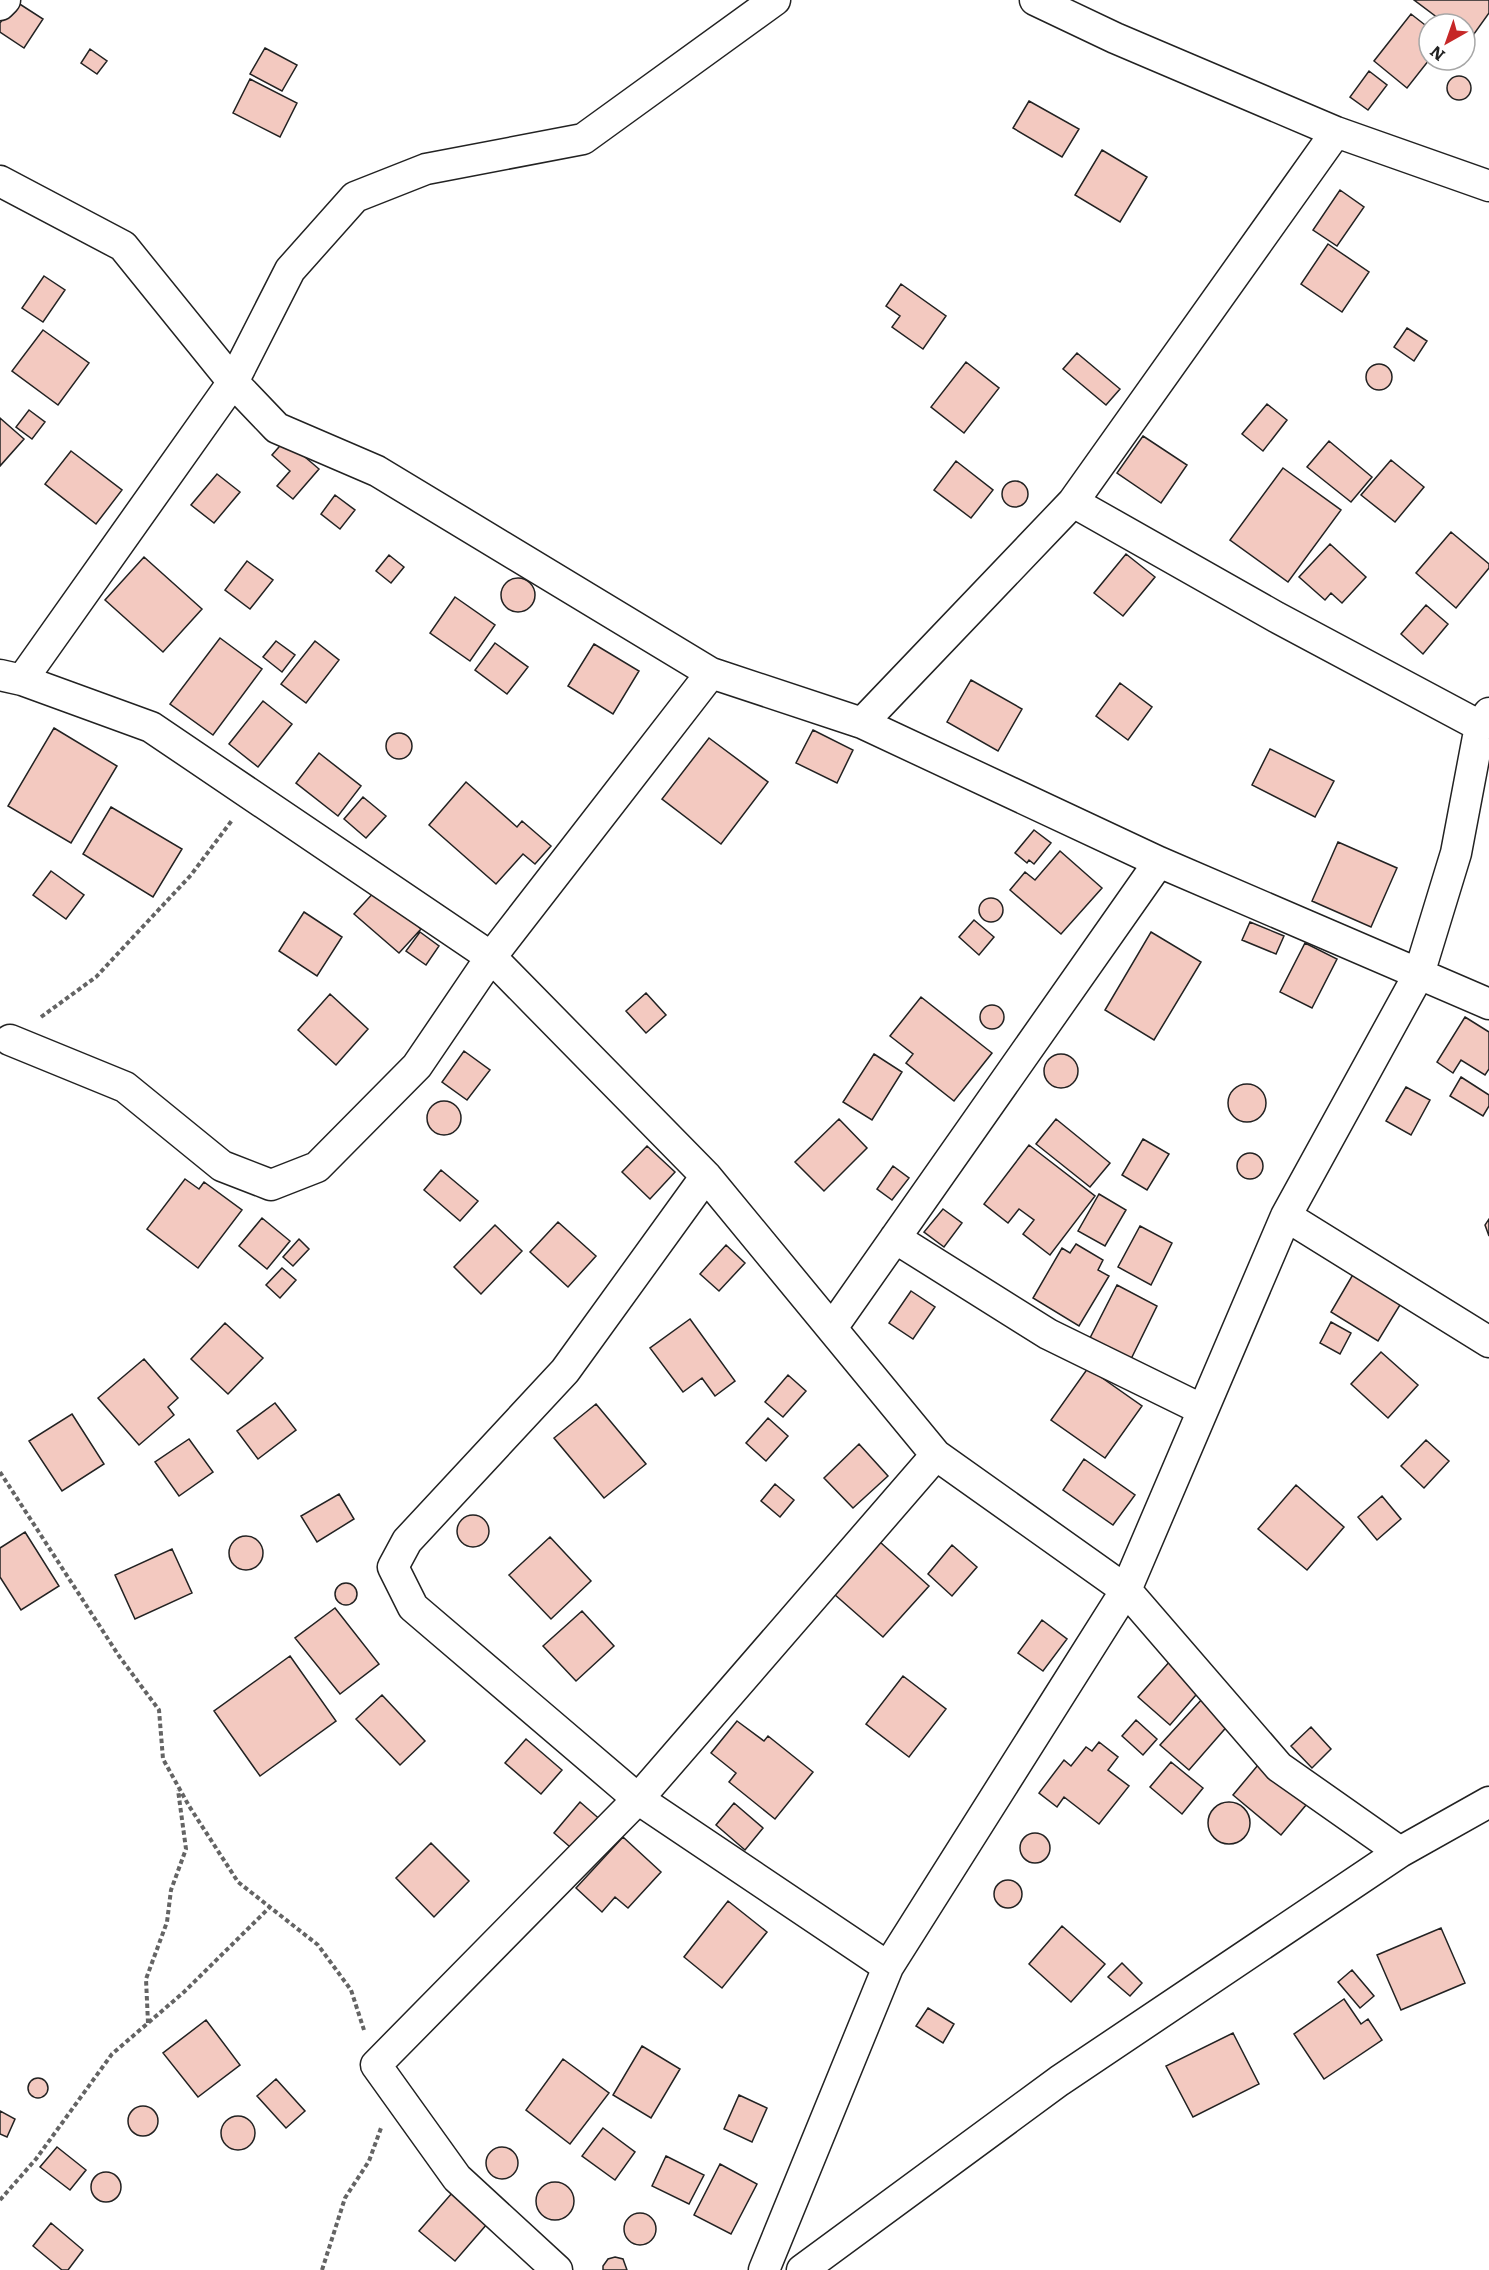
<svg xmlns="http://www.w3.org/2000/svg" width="1489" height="2270" font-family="Literata,serif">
	<rect width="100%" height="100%" fill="#fff"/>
	<!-- building -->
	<path fill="#f3c9c0" stroke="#222" stroke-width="1.5" d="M1414,0h75v13l-20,28 -4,-3v-14h-19z
		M15,1l28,18 -19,29 -24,-16v-9z
		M1411,14l18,14v32l-22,28 -33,-27z
		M265,48l32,17 -15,26 -32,-17z
		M90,49l17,12 -10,13 -16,-11z
		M1369,71l18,14 -19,25 -18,-13z
		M1447 88a12 12 0 1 1 24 0a12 12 0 1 1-24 0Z
		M250,79l47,24 -17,34 -47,-24z
		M1029,101l50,28 -17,28 -49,-29z
		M1102,150l45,27 -27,45 -45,-27z
		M1340,190l24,17 -27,39 -24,-16z
		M1328,244l41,28 -27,40 -41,-28z
		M44,276l21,14 -22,32 -21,-14z
		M901,284l45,32 -23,33 -31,-22 8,-11 -14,-10z
		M1407,328l20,13 -13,20 -20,-14z
		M43,330l46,33 -31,42 -46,-34z
		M1077,353l43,36 -14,16 -43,-36z
		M966,362l33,26 -35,45 -33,-26z
		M1366 377a13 13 0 1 1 26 0a13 13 0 1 1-26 0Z
		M1267,404l20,16 -24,31 -21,-17z
		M29,410l16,12 -13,17 -16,-12z
		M0,418l24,21 -24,27z
		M1143,436l44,29 -26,38 -44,-30z
		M285,440l34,29 -26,30 -16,-13 13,-15 -18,-16z
		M1329,441l43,36 -21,25 -44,-35z
		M71,451l51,39 -26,34 -51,-40z
		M1391,460l33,27 -29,35 -34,-27z
		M956,461l37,29 -22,28 -37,-28z
		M1283,468l58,42 -53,72 -58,-42z
		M217,474l23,18 -26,31 -23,-18z
		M1002 494a13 13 0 1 1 26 0a13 13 0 1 1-26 0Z
		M335,495l20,15 -15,19 -19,-15z
		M1451,532l38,32v4l-33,40 -40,-35z
		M1330,544l36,33 -24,26 -11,-10 -6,7 -26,-23z
		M1126,554l29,23 -32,39 -29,-23z
		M389,555l15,12 -13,16 -15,-12z
		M144,557l58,52 -39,43 -58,-52z
		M247,561l26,19 -23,29 -25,-19z
		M501 595a17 17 0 1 1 34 0a17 17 0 1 1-34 0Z
		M455,597l40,28 -25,36 -40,-28z
		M1426,605l22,19 -25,30 -22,-20z
		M220,638l42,31 -49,66 -43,-31z
		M276,641l19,14 -13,17 -19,-15z
		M315,641l24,19 -33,43 -25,-19z
		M495,643l33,24 -21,27 -32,-24z
		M594,644l45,27 -26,43 -45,-28z
		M971,680l51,29 -24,42 -51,-29z
		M1120,683l32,24 -24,33 -32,-24z
		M263,701l29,23 -34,43 -29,-23z
		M54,728l63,38 -46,77 -63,-37z
		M813,730l40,20 -16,33 -41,-20z
		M386 746a13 13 0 1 1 26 0a13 13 0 1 1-26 0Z
		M709,738l59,44 -47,62 -59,-45z
		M1270,749l64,32 -19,36 -63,-32z
		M319,753l42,33 -23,30 -42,-33z
		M466,782l51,45 5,-6 29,25 -16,18 -12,-10 -27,30 -67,-59z
		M363,797l23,19 -20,22 -22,-19z
		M111,807l71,42 -29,48 -70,-43z
		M1034,830l17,13 -17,21 -5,-4 -2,3 -12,-10z
		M1338,842l59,26 -26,59 -59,-26z
		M1060,851l42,37 -41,46 -51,-44 15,-18 10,8z
		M51,871l33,24 -18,24 -33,-24z
		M377,889l44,40 -22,24 -45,-39z
		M979 910a12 12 0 1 1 24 0a12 12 0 1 1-24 0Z
		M304,912l38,25 -25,39 -38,-25z
		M974,920l20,17 -15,18 -20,-18z
		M1250,922l34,14 -8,18 -34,-14z
		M420,932l19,14 -13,19 -20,-14z
		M1151,932l50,30 -47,78 -49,-30z
		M1305,943l32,16 -25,49 -32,-16z
		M646,993l20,22 -20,18 -20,-22z
		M330,994l38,35 -32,36 -38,-35z
		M921,997l71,56 -38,48 -48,-38 7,-9 -23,-18z
		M980 1017a12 12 0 1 1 24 0a12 12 0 1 1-24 0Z
		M1465,1017l24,15v37l-4,6 -24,-15 -8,13 -16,-11z
		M464,1051l26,19 -23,30 -25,-18z
		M1044 1071a17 17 0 1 1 34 0a17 17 0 1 1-34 0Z
		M874,1054l28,18 -30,48 -29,-18z
		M1461,1077l28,18v11l-6,10 -33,-20z
		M1228 1103a19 19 0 1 1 38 0a19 19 0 1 1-38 0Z
		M1406,1087l24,13 -19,35 -25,-14z
		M427 1118a17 17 0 1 1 34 0a17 17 0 1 1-34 0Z
		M839,1119l28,29 -43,43 -29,-29z
		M1056,1119l54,44 -20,24 -54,-43z
		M1143,1139l26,15 -22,36 -25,-15z
		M1029,1145l66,51 -45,59 -27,-21 11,-14 -15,-11 -11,14 -24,-19z
		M647,1146l28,26 -25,27 -28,-27z
		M1237 1166a13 13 0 1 1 26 0a13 13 0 1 1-26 0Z
		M893,1166l16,12 -17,22 -15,-11z
		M441,1170l37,31 -18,20 -36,-31z
		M185,1179l14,10 5,-7 38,28 -44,58 -51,-39z
		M1099,1194l27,16 -21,36 -27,-15z
		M943,1209l19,14 -18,24 -20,-15z
		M262,1218l28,23 -23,28 -28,-23z
		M1489,1219v17l-4,-11z
		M558,1222l38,34 -28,31 -38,-35z
		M495,1225l27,26 -41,43 -27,-27z
		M1140,1226l32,17 -21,42 -33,-18z
		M299,1239l10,10 -16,17 -10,-9z
		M1076,1244l27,16 -5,10 11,6 -30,50 -46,-28 29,-50 8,5z
		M726,1245l19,18 -26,28 -19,-17z
		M282,1268l14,12 -16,18 -14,-13z
		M1355,1271l48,29 -25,41 -47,-29z
		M1117,1285l40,21 -26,53 -41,-21z
		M911,1291l24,16 -22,32 -24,-16z
		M690,1319l45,62 -20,15 -13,-18 -19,14 -33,-44z
		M1331,1322l20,11 -11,21 -20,-11z
		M225,1323l38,35 -35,36 -37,-35z
		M1381,1352l37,33 -30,33 -37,-34z
		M144,1359l34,39 -10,9 6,8 -35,30 -41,-47z
		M1088,1368l54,38 -37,52 -54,-38z
		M788,1375l18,16 -23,26 -18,-15z
		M275,1403l21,27 -38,29 -21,-28z
		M596,1404l50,60 -42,34 -50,-60z
		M72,1414l32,50 -42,27 -33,-50z
		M768,1418l20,18 -22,25 -20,-18z
		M189,1439l24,33 -34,24 -24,-34z
		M1426,1440l23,21 -25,27 -23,-22z
		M859,1444l29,32 -35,32 -29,-30z
		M1084,1459l51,36 -22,30 -50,-35z
		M775,1484l19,16 -14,17 -19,-16z
		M1296,1485l48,42 -37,43 -49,-41z
		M339,1494l15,25 -37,23 -16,-26z
		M1382,1496l19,23 -24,21 -19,-23z
		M457 1531a16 16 0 1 1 32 0a16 16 0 1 1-32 0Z
		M25,1532l34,54 -38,24 -21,-33v-29z
		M229 1553a17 17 0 1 1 34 0a17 17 0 1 1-34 0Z
		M550,1537l41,44 -40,38 -42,-44z
		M880,1542l49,44 -46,51 -49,-43z
		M952,1545l25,22 -25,29 -24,-22z
		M172,1549l20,44 -57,26 -20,-44z
		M335 1594a11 11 0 1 1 22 0a11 11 0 1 1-22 0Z
		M335,1608l44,56 -39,30 -45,-56z
		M582,1611l32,35 -38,35 -33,-35z
		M1042,1620l25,19 -24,32 -25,-18z
		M290,1656l46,65 -76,55 -46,-65z
		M1171,1660l31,28 -32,37 -32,-28z
		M903,1676l43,33 -37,48 -43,-33z
		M382,1695l43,46 -25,24 -44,-46z
		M1203,1698l27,25 -41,47 -29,-25z
		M1136,1720l21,19 -14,16 -21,-19z
		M737,1721l27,20 4,-5 45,36 -38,47 -46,-37 7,-9 -25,-20z
		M1311,1727l20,22 -19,19 -21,-22z
		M526,1739l36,31 -21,24 -36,-31z
		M1099,1742l19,15 -10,13 21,16 -30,38 -35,-27 -7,10 -18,-14 25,-33 7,6 15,-19 6,4z
		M1171,1762l32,26 -21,26 -32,-27z
		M1258,1765l48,40 -25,30 -48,-40z
		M1208 1823a21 21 0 1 1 42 0a21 21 0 1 1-42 0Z
		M580,1802l23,20 -26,31 -23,-20z
		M734,1803l29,25 -18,22 -29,-25z
		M1020 1848a15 15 0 1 1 30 0a15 15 0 1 1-30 0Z
		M623,1837l38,35 -33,36 -13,-11 -13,15 -26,-24z
		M431,1843l38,38 -35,36 -38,-39z
		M994 1894a14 14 0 1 1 28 0a14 14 0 1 1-28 0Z
		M728,1901l39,31 -45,56 -38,-31z
		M1062,1926l43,38 -34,38 -42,-38z
		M1441,1928l24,55 -64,27 -24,-55z
		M1122,1963l20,20 -12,13 -22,-19z
		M1352,1970l22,26 -14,12 -22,-26z
		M1344,1999l17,25 7,-5 14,21 -58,39 -30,-45z
		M928,2008l26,16 -11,19 -27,-17z
		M206,2020l34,45 -42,32 -35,-44z
		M1233,2033l26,51 -66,33 -27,-51z
		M642,2046l38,23 -29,49 -38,-23z
		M563,2059l46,34 -39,51 -44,-34z
		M28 2088a10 10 0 1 1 20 0a10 10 0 1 1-20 0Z
		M276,2079l29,32 -19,17 -29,-32z
		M739,2095l28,13 -15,34 -28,-13z
		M128 2121a15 15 0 1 1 30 0a15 15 0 1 1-30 0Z
		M0,2111l15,8 -8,18 -7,-3z
		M221 2133a17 17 0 1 1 34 0a17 17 0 1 1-34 0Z
		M603,2128l32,24 -20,28 -33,-24z
		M57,2147l29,23 -16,20 -30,-23z
		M486 2163a16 16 0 1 1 32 0a16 16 0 1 1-32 0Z
		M666,2156l38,19 -15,29 -37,-18z
		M720,2164l37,20 -26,50 -37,-19z
		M91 2187a15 15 0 1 1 30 0a15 15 0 1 1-30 0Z
		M536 2201a19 19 0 1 1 38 0a19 19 0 1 1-38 0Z
		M452,2193l35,31 -32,37 -36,-30z
		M624 2229a16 16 0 1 1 32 0a16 16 0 1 1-32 0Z
		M51,2223l32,27 -15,20h-6l-29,-24z
		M615,2257l8,2 4,11h-24v-4l5,-7z"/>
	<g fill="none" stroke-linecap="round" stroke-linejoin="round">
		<!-- minor casing -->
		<g stroke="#222" stroke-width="33">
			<path id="minor" d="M1035,0l80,38 221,94 153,54
				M0,5l5,-5
				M0,181l123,65 110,136 44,46 100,43 334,202 151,50 297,139 330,142
				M1073,502l203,115 204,109
				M0,675l22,5 129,47 340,230 215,219 230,279 190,135 153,177 121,85
				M22,680l211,-298 57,-112 65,-73 71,-28 157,-30 192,-139
				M862,723l211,-221 263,-370
				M10,1040l115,47 97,79 49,19 46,-18 100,-101 74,-109 220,-284
				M706,1176l-141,195 -158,170 -14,26 20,40 225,192 250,168
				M1286,1216l203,126
				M895,1238l153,96 155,76
				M832,1328l327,-466
				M557,2270l-100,-92 -81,-113 262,-266 298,-344
				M764,2270l124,-303 238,-377 160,-374 133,-242 37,-121 24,-127 9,-13
				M802,2270l257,-189 341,-229 89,-50"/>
		</g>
		<!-- path -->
		<path stroke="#646464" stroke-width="4" stroke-dasharray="4.5 3" stroke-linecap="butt" d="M41,1017l55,-40 95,-102 42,-56
			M0,1472l119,184 40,54 4,49 26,47 49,76 80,63 33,45 13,40
			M148,2023l-2,-44 21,-57 4,-32 15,-41 -8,-59
			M0,2200l36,-41 76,-105 72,-62 86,-85
			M322,2270l23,-72 24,-37 12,-33"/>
		<!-- minor -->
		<use href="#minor" stroke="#fff" stroke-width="30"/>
	</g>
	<!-- north arrow -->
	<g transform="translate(1447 42) rotate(220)"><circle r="28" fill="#ffffff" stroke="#a7a7a7" stroke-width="1.5"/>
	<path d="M0-4.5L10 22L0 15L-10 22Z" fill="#c62828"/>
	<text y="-9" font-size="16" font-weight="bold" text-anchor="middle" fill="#222222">N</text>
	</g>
</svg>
